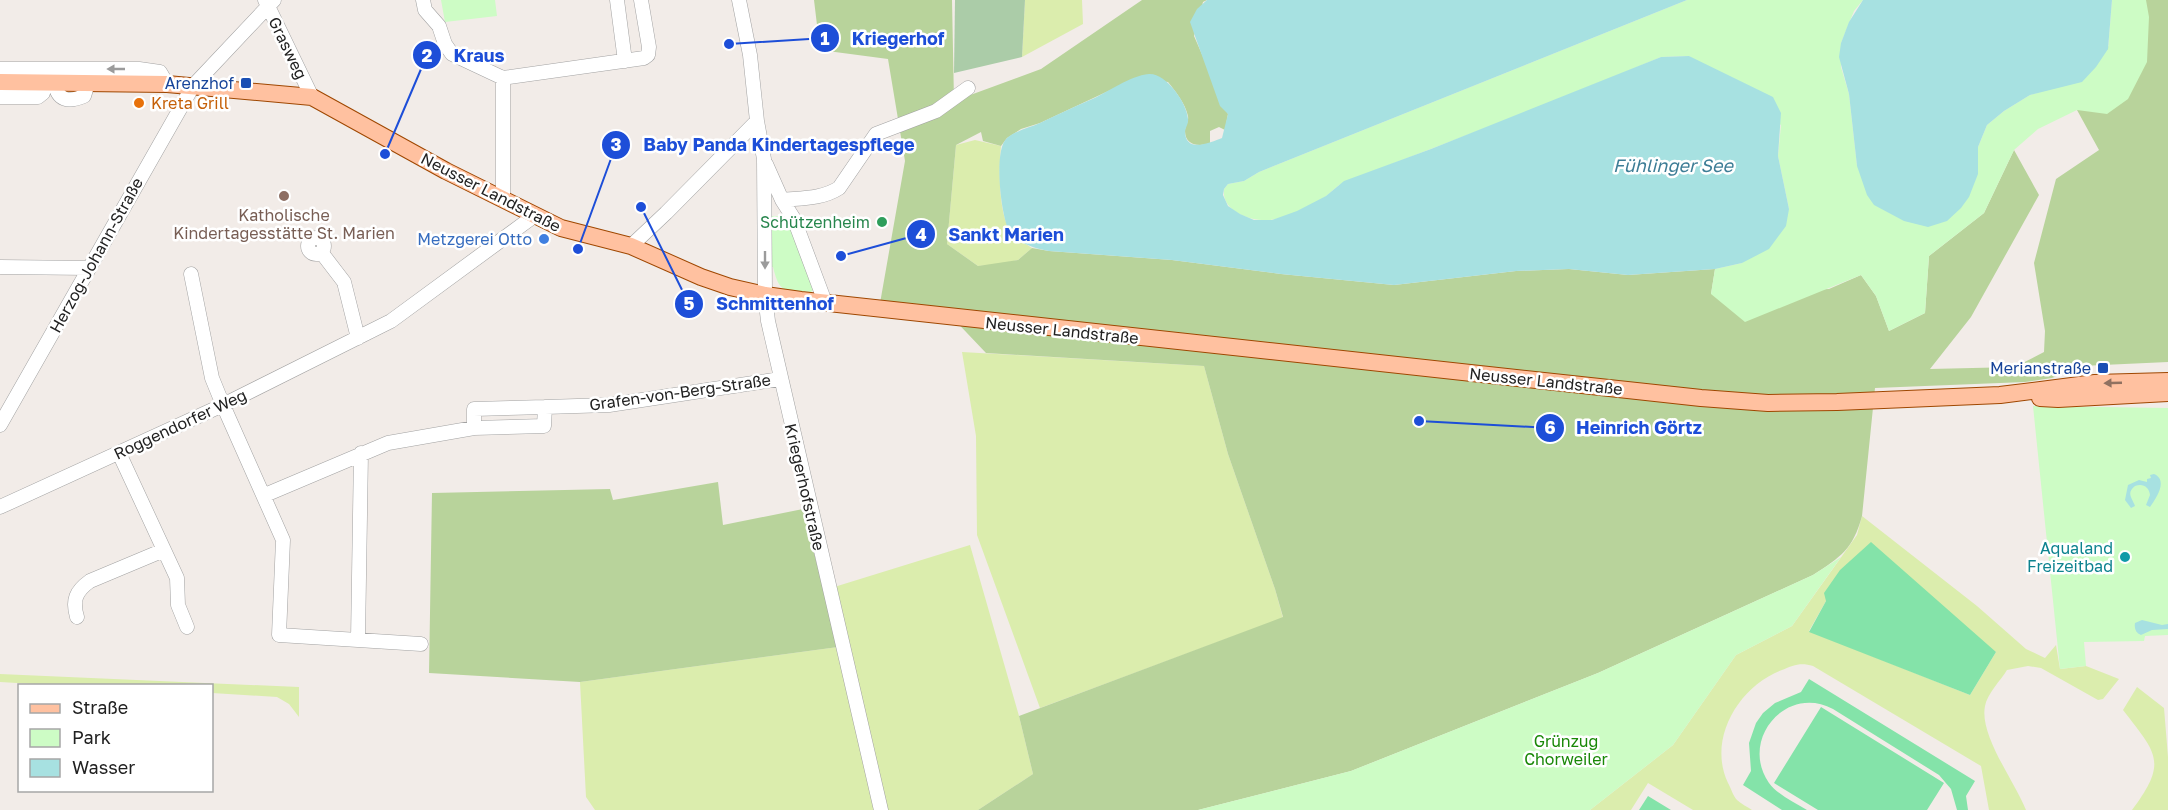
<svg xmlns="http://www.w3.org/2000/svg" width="2168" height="810" font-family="'Golos Text',sans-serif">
	<rect width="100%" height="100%" fill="#f2ece8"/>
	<!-- grass -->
	<path fill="#dbedad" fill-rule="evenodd" d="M1025,0h57l1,24 -61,33z
		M975,140l26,6c-2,22 -3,65 9,85 4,7 15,12 22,17l-14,12 -22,5 -18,1 -31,-22 9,-99z
		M962,352l242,14 24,88 47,135 8,29 -243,90 -63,-173 -1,-99z
		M1862,516l115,90 49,43 19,9 11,-13 4,24 26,-3 33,13 -16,20 -5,1 -57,-32 -13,-2 -21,4c-6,10 -20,24 -22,36 -6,29 30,76 41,104h-37l-8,-44 -168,-100c-12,-4 -20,-1 -31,4 -43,16 -75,69 -54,113 3,5 5,13 9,17 4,4 11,7 15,10h-59l-45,-27 -17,27h-41l83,-65 63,-90 56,-29 65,-91zM1826,601l170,51 -26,43 -161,-64z
		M970,545l49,171 14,58 -55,36h-94l-53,-222z
		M838,647l39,163h-282l-9,-13 -6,-115z
		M0,674l299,13v30l-10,-13 -12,-7 -65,-4v-7h-143l-69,-4z
		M2137,687l27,21 4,49v53h-36c36,-48 25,-56 -9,-100z"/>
	<!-- forest -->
	<path fill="#b8d39b" d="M814,0h138l2,101 87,-32 101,-69h65l-4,2 -9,34 34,78 -3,16 -6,-3 -9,4v12c-10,4 -25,3 -25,-12 0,-6 4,-9 3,-15 -3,-13 -12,-24 -20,-34l-34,-3 -94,44 -19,6 -14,9 -6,8 -18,-5 -2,-9 -25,13 -9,99 31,22 40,-6 14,-12 17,3 123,9 109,14 113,11 122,-14 53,-2 59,6 87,-6 -4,25 118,-5 32,-14 15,21 13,35 36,-18 4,-57 55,-43 30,-63 25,45 -68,122 -41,52 85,-2 29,-15 1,-21 -11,-68 22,-84 43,-29 -22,-40 55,-110h36v362l-87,4 -29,12 -27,4 -150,6 -13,128c-9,33 -21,41 -49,59l-215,98 -247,98 -153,39h-220l55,-36 -14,-58 264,-99 -8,-28 -47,-135 -24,-88 -218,-13 -38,-40 -69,-4 26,-148 -17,-102 -68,-9z
		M718,482l5,43 80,-16 35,138 -258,35 -151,-9 3,-180 178,-4 3,11z"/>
	<!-- cemetery -->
	<path fill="#abcca8" d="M955,0h70l-3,57 -68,16z"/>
	<!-- park -->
	<path fill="#cdfcc5" d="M441,0h54l2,16 -52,6z
		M1687,0h176l-9,11 -13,32v24l8,27 8,72 121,8v-27l9,-22 17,-14 26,-16 23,-7 55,-39 4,-49h34l3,17 -2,45 -19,37 -21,15 -30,-4 -39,19 -24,21 -30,63 -55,43 -4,57 -36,18 -13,-35 -15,-21 -116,47 -34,-28 4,-25 27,-6 47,-54 -11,-53 3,-31 -92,-69 -28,1c-104,44 -209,84 -314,124 -9,3 -15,11 -22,16 -15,9 -37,21 -55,23 -18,2 -49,-8 -46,-31l4,-5 16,-3 15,-9z
		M772,216h12l8,8 23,64 -4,4c-26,-3 -31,4 -38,-25h-3z
		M2033,406l135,2v227l-23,1 -1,5 -60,1 2,24 -26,3z
		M1841,557l-49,69 -56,29 -63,90 -83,65h-392l153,-39 247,-98 215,-98z"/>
	<!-- pitch -->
	<path fill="#84e3a9" d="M1871,542l125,110 -26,43 -161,-63 17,-31 -2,-8 16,-23z
		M1809,679l166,102 -9,15 2,14h-11l-6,-21 -12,-14 -106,-66c-47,-25 -94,31 -64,74 9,12 25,19 38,27h-25l-39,-25 8,-14 -2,-28 7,-20 7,-10 12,-10 26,-11z
		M1821,707l123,76 -17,27h-109l-44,-27z
		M1648,796l23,14h-32z"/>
	<!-- water -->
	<path fill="#a7e1e1" d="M1207,0h480l-428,172 -15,9 -16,3 -4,5 -1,6 5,11 12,8 14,6h18l25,-9 29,-15 18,-15 87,-32 230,-92 28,-1 84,41 8,16 -3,43 11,53 -3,17 -17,23 -27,14 -27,6 -87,6 -59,-6 -53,2 -122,14 -113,-11 -109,-14 -123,-9c-13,-2 -33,-8 -40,-20 -8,-16 -16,-81 -2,-93 10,-8 22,-10 33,-15 17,-8 33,-16 50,-23 19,-8 39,-24 59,-26 17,-1 38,29 39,45 1,4 -3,9 -3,13 1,22 26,10 37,6l6,-24 -8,-8 -30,-84 7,-13z
		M1863,0h249l-4,49 -12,18 -14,15 -52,13 -26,16 -17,14 -9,22v27l-9,23 -8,11 -14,13 -19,6 -24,-6 -30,-16 -7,-10 -10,-29 -8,-72 -10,-37 2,-14 8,-21z
		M2154,474c14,6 3,23 -4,33l-4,-2 4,-10c-1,-8 -7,-12 -15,-9 -9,7 -3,12 0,20l-4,2 -6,-8 3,-15 11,-5 8,2v-3l4,-1 -1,-3z
		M2142,620l20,5 6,-1v5l-16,1 -11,5c-5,-2 -7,-6 -6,-12z"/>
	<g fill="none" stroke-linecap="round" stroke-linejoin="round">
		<!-- minor casing -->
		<g stroke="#a2a2a2" stroke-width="15">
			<path id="minor" d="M265,0l47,97
				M423,0l2,10 14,16 6,18 7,10 51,24
				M617,0l8,61
				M739,0l11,55 7,66 7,38 1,136 3,26 113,489
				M0,69h139l21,3 7,12
				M55,83c2,17 13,20 29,13l4,-13
				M0,97h38l5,-4 2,-10
				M766,164l16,36 12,19 31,83
				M503,200v-122l141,-20 4,-3 1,-8 -8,-47
				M782,200c20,-2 40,-1 57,-12l37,-54 60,-23 32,-23
				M308 246a8 8 0 1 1 16 0a8 8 0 1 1-16 0Z
				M631,246l35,-33 91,-92
				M321,252l23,30 14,56
				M0,267l89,1
				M191,274l21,104 11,27 60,135 -4,95 142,9
				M0,425l193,-339 81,-86
				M474,428v-19l71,-2
				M119,453l58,125 1,27 9,22
				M265,495l123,-52 86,-15 70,-2 1,-19 64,-2 171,-26
				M0,507l223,-102 168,-84 143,-105
				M77,617c-5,-17 -1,-26 13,-36l74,-31
				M358,639l3,-186"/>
		</g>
		<!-- major casing -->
		<g stroke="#9f4700" stroke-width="18">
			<path id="major" d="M0,82l167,2 145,13 134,74 115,57 70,18 70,31 29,10 35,8 36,5 900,98 67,5 69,-1 163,-7 95,-12 73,-2
				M2040,398l18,1 110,-6"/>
		</g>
		<!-- minor -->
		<use href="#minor" stroke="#fff" stroke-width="14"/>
		<!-- major -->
		<use href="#major" stroke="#ffc1a0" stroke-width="16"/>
	</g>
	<!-- one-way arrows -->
	<defs><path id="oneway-solid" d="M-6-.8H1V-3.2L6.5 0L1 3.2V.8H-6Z" transform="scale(1.5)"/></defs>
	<g fill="#9b9b9b">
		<use href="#oneway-solid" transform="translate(116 69) rotate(180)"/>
		<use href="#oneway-solid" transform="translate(765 260) rotate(90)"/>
	</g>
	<use fill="#907160" href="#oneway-solid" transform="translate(2113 383) rotate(178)"/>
	<!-- markers -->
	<g fill="#1a4fb4" stroke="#fff" stroke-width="2">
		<rect x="240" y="77" width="12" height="12" rx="3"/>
		<rect x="2097" y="362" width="12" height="12" rx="3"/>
	</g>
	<circle fill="#e8710a" stroke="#fff" stroke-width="2" cx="139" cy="103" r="6"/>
	<circle fill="#8d6e63" stroke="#fff" stroke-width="2" cx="284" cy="196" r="6"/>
	<circle fill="#2e9e5b" stroke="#fff" stroke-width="2" cx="882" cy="222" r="6"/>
	<circle fill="#3f7fe0" stroke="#fff" stroke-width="2" cx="544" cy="239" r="6"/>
	<circle fill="#0f9aa8" stroke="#fff" stroke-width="2" cx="2125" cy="557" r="6"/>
	<g text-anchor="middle" stroke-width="5" stroke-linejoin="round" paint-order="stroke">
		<!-- street labels -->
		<g font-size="16" fill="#212121" stroke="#fff">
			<text transform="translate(288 48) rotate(64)" y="6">Grasweg</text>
			<text transform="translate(491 192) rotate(27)" y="6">Neusser Landstraße</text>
			<text transform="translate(96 255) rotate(-61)" y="6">Herzog-Johann-Straße</text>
			<text transform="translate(1062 330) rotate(6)" y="6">Neusser Landstraße</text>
			<text transform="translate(1546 381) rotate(6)" y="6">Neusser Landstraße</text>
			<text transform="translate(680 392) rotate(-8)" y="6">Grafen-von-Berg-Straße</text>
			<text transform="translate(180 424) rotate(-25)" y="6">Roggendorfer Weg</text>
			<text transform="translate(805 487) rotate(77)" y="6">Kriegerhofstraße</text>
		</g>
		<!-- transit labels -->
		<g font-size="16" fill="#164399" stroke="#fff" text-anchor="end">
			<text x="234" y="89">Arenzhof</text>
			<text x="2091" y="374">Merianstraße</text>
		</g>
		<!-- food labels -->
		<g font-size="16" fill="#c56008" stroke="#fff" text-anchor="start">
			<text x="151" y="109">Kreta Grill</text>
		</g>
		<!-- education labels -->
		<g font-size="16" fill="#785e54" stroke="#fff">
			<text x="284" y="221">Katholische<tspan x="284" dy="18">Kindertagesstätte St. Marien</tspan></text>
		</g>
		<!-- leisure labels -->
		<g font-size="16" fill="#27864d" stroke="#fff" text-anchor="end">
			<text x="870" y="228">Schützenheim</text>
		</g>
		<!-- shop labels -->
		<g font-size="16" fill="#366cbe" stroke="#fff" text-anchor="end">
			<text x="532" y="245">Metzgerei Otto</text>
		</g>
		<!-- culture labels -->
		<g font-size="16" fill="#0d838f" stroke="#fff" text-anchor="end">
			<text x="2113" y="554">Aqualand<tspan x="2113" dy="18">Freizeitbad</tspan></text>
		</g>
		<!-- park labels -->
		<g font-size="16" fill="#198807" stroke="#fff">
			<text x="1566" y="747">Grünzug<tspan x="1566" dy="18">Chorweiler</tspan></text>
		</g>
		<!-- water labels -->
		<g font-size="18" font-style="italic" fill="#3d7d96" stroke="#fff">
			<text x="1673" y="172">Fühlinger See</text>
		</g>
	</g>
	<!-- callouts -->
	<path fill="none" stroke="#1d4ed8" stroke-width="2" d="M729 44L825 38M385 154L427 55M578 249L616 145M841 256L921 234M641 207L689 304M1419 421L1550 428"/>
	<g fill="#1d4ed8" stroke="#fff" stroke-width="2">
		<circle cx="729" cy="44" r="6"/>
		<circle cx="385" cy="154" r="6"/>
		<circle cx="578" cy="249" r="6"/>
		<circle cx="841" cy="256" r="6"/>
		<circle cx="641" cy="207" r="6"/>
		<circle cx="1419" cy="421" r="6"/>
		<circle cx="825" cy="38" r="15"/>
		<circle cx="427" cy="55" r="15"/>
		<circle cx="616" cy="145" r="15"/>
		<circle cx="921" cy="234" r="15"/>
		<circle cx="689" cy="304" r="15"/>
		<circle cx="1550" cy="428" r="15"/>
	</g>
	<g font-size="18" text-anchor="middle" font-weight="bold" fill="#fff">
		<text x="825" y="45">1</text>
		<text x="427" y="62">2</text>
		<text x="616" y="151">3</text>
		<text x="921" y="241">4</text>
		<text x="689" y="310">5</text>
		<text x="1550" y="434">6</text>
	</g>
	<g font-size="18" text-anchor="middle" font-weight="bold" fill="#1d4ed8" stroke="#fff" stroke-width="5" stroke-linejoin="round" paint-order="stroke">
		<text x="898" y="45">Kriegerhof</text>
		<text x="479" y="62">Kraus</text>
		<text x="779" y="151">Baby Panda Kindertagespflege</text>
		<text x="1006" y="241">Sankt Marien</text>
		<text x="775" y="310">Schmittenhof</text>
		<text x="1639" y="434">Heinrich Görtz</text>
	</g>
	<!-- legend -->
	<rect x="18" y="684" width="195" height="108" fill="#ffffff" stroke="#a6a6a6" stroke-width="1.5"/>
	<rect x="30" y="704" width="30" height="9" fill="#ffc1a0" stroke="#a6a6a6" stroke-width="1.5"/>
	<text x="72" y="714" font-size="18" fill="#212121">Straße</text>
	<rect x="30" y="729" width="30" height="18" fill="#cdfcc5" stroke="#a6a6a6" stroke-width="1.5"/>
	<text x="72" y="744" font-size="18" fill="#212121">Park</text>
	<rect x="30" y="759" width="30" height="18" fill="#a7e1e1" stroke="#a6a6a6" stroke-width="1.5"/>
	<text x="72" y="774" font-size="18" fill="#212121">Wasser</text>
</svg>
